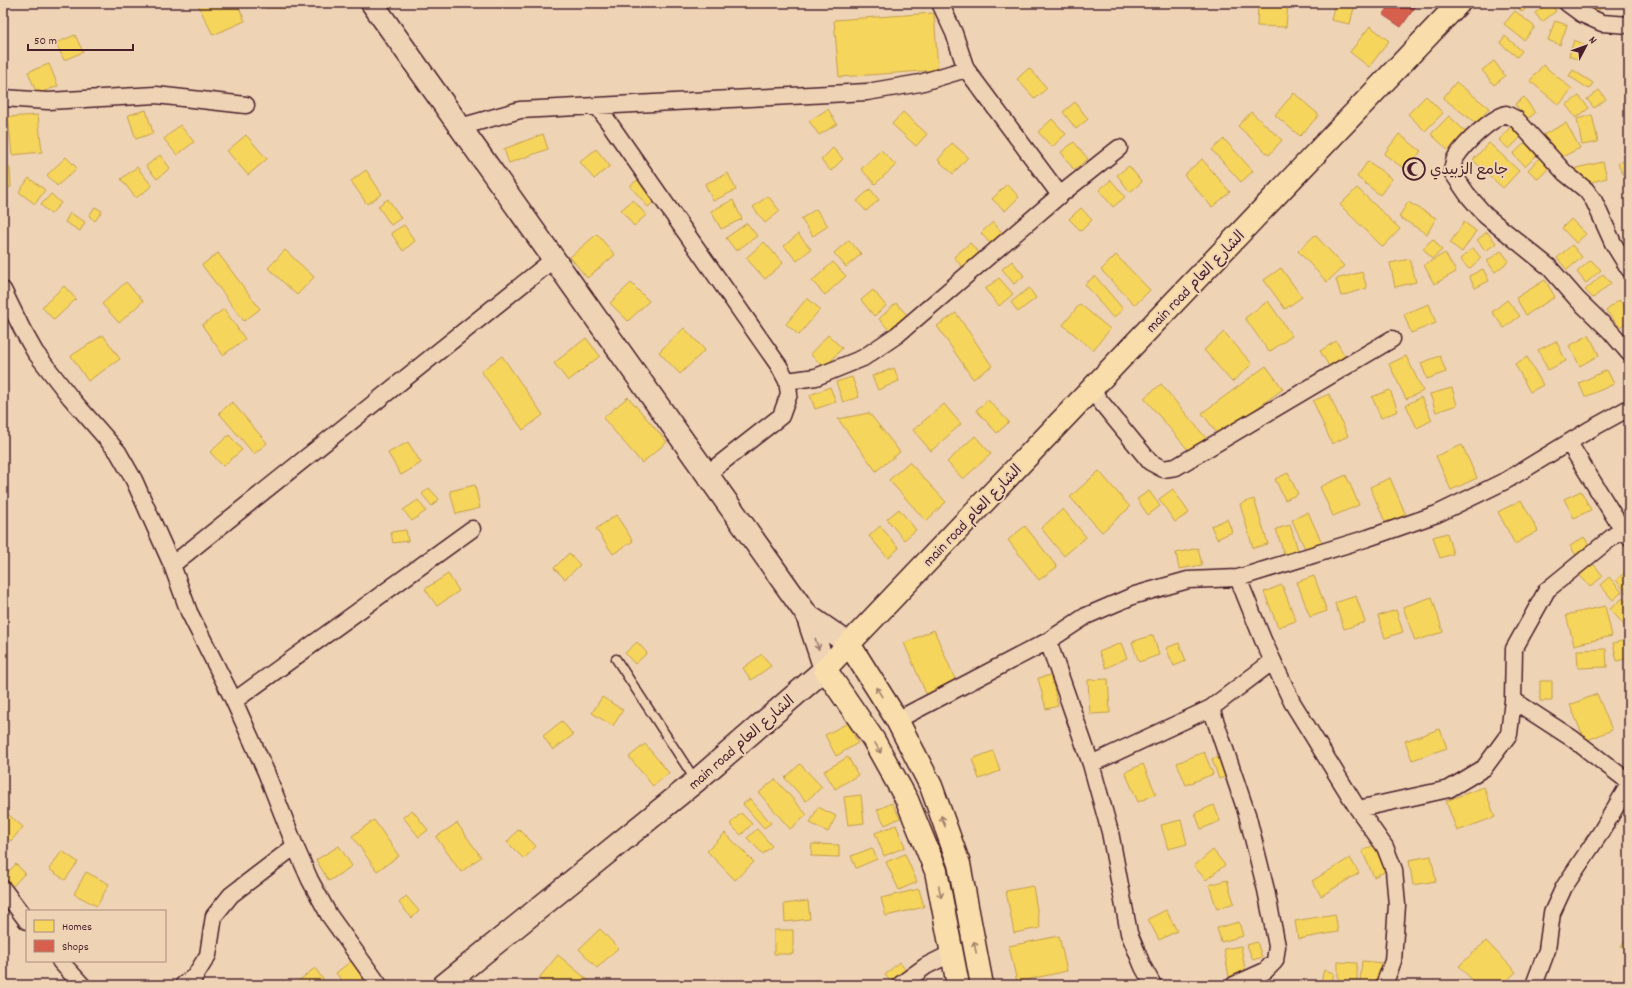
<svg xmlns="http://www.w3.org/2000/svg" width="1632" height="988" font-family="Dekko,'Playpen Sans Arabic',sans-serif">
	<rect width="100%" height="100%" fill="#eed3b5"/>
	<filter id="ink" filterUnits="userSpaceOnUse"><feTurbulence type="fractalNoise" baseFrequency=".025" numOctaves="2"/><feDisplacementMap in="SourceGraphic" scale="8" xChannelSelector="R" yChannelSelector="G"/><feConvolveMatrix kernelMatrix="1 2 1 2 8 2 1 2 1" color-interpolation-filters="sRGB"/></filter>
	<g filter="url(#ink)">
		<!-- homes -->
		<path fill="#f6d55c" stroke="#c29e4d" d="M197,3h40l8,18 -32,14z
			M266,3h42l-1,6 -41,-1z
			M1258,3h30l-2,24 -29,-1z
			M1335,3h20l-5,21 -19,-4z
			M1514,3h18l-10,9z
			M1548,3h2l6,8 -14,11 -7,-9z
			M1582,3h30l-23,12z
			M1515,11l20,16 -11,13 -20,-16z
			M934,13l4,57 -99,7 -5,-57z
			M1555,21l12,4 -7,20 -12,-5z
			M1370,26l19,15 -20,26 -19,-15z
			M75,35l8,17 -19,8 -8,-17z
			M1505,36l17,15 -5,6 -17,-14z
			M1574,40l10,4 -5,16 -10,-4z
			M1494,61l11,15 -11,9 -12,-15z
			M49,64l9,22 -21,8 -9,-22z
			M1543,65l29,24 -13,16 -29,-24z
			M1029,68l18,20 -12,11 -18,-20z
			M1573,70l20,13 -4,6 -20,-13z
			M1456,82l33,26 -12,16 -34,-26z
			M1599,90l7,9 -12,9 -7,-9z
			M1294,93l25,22 -19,21 -25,-21z
			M1426,96l17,17 -18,18 -17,-17z
			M1579,96l10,12 -13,10 -10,-13z
			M1524,97l11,16 -9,7 -11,-16z
			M1075,102l13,17 -12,10 -13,-17z
			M828,109l9,15 -18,11 -10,-14z
			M146,110l7,23 -17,6 -8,-24z
			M903,112l24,22 -11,12 -24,-22z
			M1251,112l31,28 -13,15 -31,-29z
			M38,115l4,37 -30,3 -4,-38z
			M1592,115l6,27 -16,3 -5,-26z
			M1449,116l20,19 -18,18 -20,-19z
			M1052,119l14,15 -14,13 -14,-15z
			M1566,123l14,25 -26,13 -13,-25z
			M180,125l14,17 -17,13 -13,-16z
			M1511,126l11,10 -13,13 -10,-9z
			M543,134l5,15 -39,14 -5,-14z
			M1399,134l22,17 -15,19 -22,-16z
			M246,135l21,24 -19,16 -21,-24z
			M1224,139l29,32 -12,11 -29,-32z
			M1074,142l14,17 -14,11 -13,-18z
			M1526,142l12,12 -13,13 -12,-13z
			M952,143l16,14 -15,17 -15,-14z
			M1489,143l30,28 -16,17 -30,-28z
			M833,148l10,11 -12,12 -10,-11z
			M596,149l14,17 -16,13 -14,-17z
			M881,150l15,15 -21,19 -14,-15z
			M160,155l10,13 -13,11 -11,-13z
			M66,157l11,11 -20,18 -10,-11z
			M1540,157l10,10 -12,12 -10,-9z
			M1629,158v26h-1l-10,-20z
			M1202,159l28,33 -18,15 -28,-32z
			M1368,161l24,18 -12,16 -23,-18z
			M1603,162l4,16 -27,7 -4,-17z
			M1129,166l13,16 -12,10 -13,-17z
			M137,167l15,19 -16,12 -15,-19z
			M3,168h7l1,19h-8z
			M366,170l16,24 -15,10 -16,-23z
			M728,173l8,17 -23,11 -8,-17z
			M641,177l18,20 -11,10 -18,-21z
			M29,178l16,12 -10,14 -16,-12z
			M1111,180l14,17 -12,10 -14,-17z
			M1007,184l12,13 -14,14 -13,-12z
			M1357,188l43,41 -17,18 -43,-42z
			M870,189l9,11 -13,11 -9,-10z
			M51,194l10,9 -10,11 -10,-9z
			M768,196l12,15 -15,12 -12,-16z
			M388,199l13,19 -10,7 -13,-19z
			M633,200l13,15 -12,11 -13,-16z
			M733,200l9,19 -21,10 -10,-18z
			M1408,202l28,16 -9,16 -28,-17z
			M95,207l7,4 -7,10 -6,-5z
			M1081,208l11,12 -11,11 -12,-12z
			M816,209l12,17 -15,10 -12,-17z
			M70,213l15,9 -5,9 -15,-9z
			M1571,219l15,15 -10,9 -14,-15z
			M993,222l14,16 -12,11 -14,-16z
			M1464,222l12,9 -14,21 -12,-9z
			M747,223l10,13 -21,15 -10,-13z
			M404,225l11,16 -12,10 -12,-18z
			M1487,232l9,11 -10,8 -9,-11z
			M597,234l18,21 -28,23 -17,-21z
			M798,234l13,15 -14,12 -13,-15z
			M1315,235l29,31 -17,16 -29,-31z
			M1433,239l9,11 -10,9 -9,-11z
			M849,240l12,14 -15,13 -12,-14z
			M764,242l19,21 -18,16 -19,-21z
			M970,243l15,17 -17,14 -14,-17z
			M1572,245l10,12 -15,13 -10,-12z
			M1473,248l8,10 -12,11 -9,-10z
			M285,250l29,27 -17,18 -29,-27z
			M1501,251l8,10 -14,11 -8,-11z
			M218,253l42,56 -16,12 -42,-56z
			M1445,253l11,19 -22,12 -10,-19z
			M1116,255l34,35 -15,15 -34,-35z
			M1410,259l6,23 -21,5 -5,-24z
			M1591,260l10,10 -15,13 -9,-11z
			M1012,261l12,15 -10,8 -12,-15z
			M833,262l13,14 -21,19 -13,-14z
			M1281,268l21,29 -17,12 -21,-29z
			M1483,269l6,12 -14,7 -6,-12z
			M1362,272l5,16 -26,8 -5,-17z
			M1603,274l8,9 -18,15 -8,-8z
			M1095,276l28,33 -10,9 -28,-34z
			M999,278l14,16 -14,12 -14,-17z
			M1545,280l10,17 -29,18 -10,-17z
			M126,282l17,19 -24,22 -17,-19z
			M631,283l18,18 -21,20 -18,-18z
			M64,286l12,13 -22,21 -12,-13z
			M1029,288l7,10 -18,14 -7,-10z
			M873,290l13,16 -12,10 -13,-16z
			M807,298l13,11 -21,26 -13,-11z
			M1507,300l13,16 -16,12 -12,-16z
			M1619,300l10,12v8l-9,7 -14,-16z
			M1268,301l24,35 -23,16 -24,-34z
			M896,303l12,13 -17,16 -12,-13z
			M1080,304l30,25 -17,21 -30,-25z
			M1429,304l7,19 -25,10 -7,-19z
			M224,309l21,30 -22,16 -21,-30z
			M956,313l36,53 -19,13 -36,-53z
			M684,328l21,22 -25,24 -21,-22z
			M1224,332l28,32 -20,18 -28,-32z
			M103,335l17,24 -32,22 -17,-25z
			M828,335l14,13 -17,20 -15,-14z
			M1589,335l10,20 -19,11 -11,-20z
			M586,338l14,18 -32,25 -14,-18z
			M1336,341l14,24 -16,9 -14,-23z
			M1556,341l10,20 -18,9 -10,-20z
			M502,356l41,59 -20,15 -42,-59z
			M1406,356l17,35 -17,8 -17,-35z
			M1440,356l6,16 -19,7 -6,-16z
			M1527,357l16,28 -13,7 -15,-28z
			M1266,366l17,23 -64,47 -17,-23z
			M894,368l5,13 -21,9 -6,-14z
			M1607,370l7,14 -29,13 -6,-14z
			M852,377l7,20 -16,5 -7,-20z
			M1161,384l45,54 -16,14 -46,-54z
			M830,387l6,15 -21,7 -5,-14z
			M1452,388l5,17 -21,7 -6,-18z
			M1390,390l8,21 -17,7 -9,-21z
			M1329,394l19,42 -16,8 -19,-43z
			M628,397l39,45 -25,21 -39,-45z
			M1421,397l11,23 -15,8 -11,-23z
			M988,400l21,22 -12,11 -21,-23z
			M232,402l35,41 -13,11 -35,-41z
			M944,404l17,20 -30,27 -18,-21z
			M869,413l31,39 -24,19 -38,-52z
			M229,435l13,15 -19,16 -13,-14z
			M975,436l16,18 -28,25 -16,-17z
			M408,442l13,21 -20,12 -13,-22z
			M1462,445l15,33 -26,12 -15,-34z
			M909,462l37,40 -20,19 -37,-41z
			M1099,471l31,36 -28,25 -32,-35z
			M1288,473l10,21 -13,6 -10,-21z
			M1346,475l13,30 -26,11 -13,-29z
			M1390,478l16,37 -20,9 -16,-37z
			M475,485l5,23 -24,6 -6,-23z
			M429,488l10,11 -7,7 -10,-12z
			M1173,489l16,24 -14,9 -16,-23z
			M1149,491l11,15 -12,9 -11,-16z
			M1581,491l10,19 -17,8 -10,-19z
			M1254,499l14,45 -15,4 -13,-44z
			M418,500l8,11 -14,10 -9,-11z
			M1521,500l17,31 -23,13 -17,-32z
			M899,509l17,21 -12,10 -17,-21z
			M1063,509l23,28 -22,19 -23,-28z
			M1308,512l14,31 -16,8 -14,-31z
			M616,515l17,26 -20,13 -17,-25z
			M1227,519l5,13 -15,7 -6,-13z
			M1290,525l10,31 -14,4 -10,-31z
			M880,526l19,22 -11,10 -19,-22z
			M1025,526l32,41 -18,13 -31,-40z
			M406,530l2,11 -15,2 -2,-11z
			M1447,533l6,21 -13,4 -7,-21z
			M1584,537l9,14 -14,9 -9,-14z
			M1198,548l4,17 -23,4 -3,-16z
			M569,553l11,12 -15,14 -11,-11z
			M1592,562l11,14 -13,11 -12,-14z
			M1629,569v25l-1,1 -12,-15z
			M448,574l11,17 -22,15 -12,-17z
			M1314,576l13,35 -17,6 -13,-35z
			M1609,577l13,15 -9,8 -13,-15z
			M1282,585l14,36 -18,6 -14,-35z
			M1356,596l9,26 -21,7 -9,-26z
			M1432,597l11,35 -28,9 -12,-34z
			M1623,598l6,8v19l-3,2 -16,-18z
			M1605,606l7,30 -38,9 -8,-30z
			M1396,610l7,22 -18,6 -7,-22z
			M934,630l24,56 -30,12 -24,-55z
			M1153,635l6,20 -20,7 -7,-20z
			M1626,640l3,18 -12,3 -4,-18z
			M637,642l10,11 -12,11 -10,-11z
			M1121,643l6,15 -21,10 -7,-16z
			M1179,643l7,18 -12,5 -8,-18z
			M1606,649l1,18 -29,1 -1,-18z
			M762,654l9,12 -20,14 -8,-12z
			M1051,675l7,31 -12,3 -8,-31z
			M1108,679l2,34 -20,1 -2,-34z
			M1540,681h12v20h-12z
			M1597,694l15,36 -27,11 -15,-36z
			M602,697l21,13 -10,16 -21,-13z
			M562,721l11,14 -20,15 -10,-14z
			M848,723l10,20 -22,13 -11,-21z
			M1440,729l7,19 -35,12 -7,-19z
			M645,744l24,29 -16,13 -24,-29z
			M993,751l7,20 -21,8 -7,-20z
			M1204,752l9,22 -27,11 -9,-22z
			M1223,755l7,20 -11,4 -7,-20z
			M848,757l10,18 -23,14 -11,-18z
			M800,764l22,23 -16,14 -21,-23z
			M1143,764l13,30 -18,8 -13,-30z
			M775,779l32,36 -17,14 -31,-36z
			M1484,787l11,30 -38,14 -11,-30z
			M861,795l3,28 -16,2 -4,-28z
			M750,799l21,24 -7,5 -21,-24z
			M892,803l8,15 -15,7 -8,-15z
			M1214,805l6,16 -19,8 -6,-16z
			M818,807l18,9 -8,16 -18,-9z
			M3,810l20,17 -12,14 -8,-7z
			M412,810l16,20 -9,7 -16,-20z
			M741,813l11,11 -11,11 -11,-11z
			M374,820l25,36 -22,15 -25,-35z
			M1181,820l6,24 -19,5 -7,-24z
			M457,823l24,34 -20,15 -25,-35z
			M896,825l9,22 -21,9 -9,-23z
			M519,829l17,17 -12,13 -17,-17z
			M757,829l15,17 -9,8 -16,-16z
			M725,833l29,29 -19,18 -28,-29z
			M1378,843l12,26 -16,8 -12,-26z
			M812,844l27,1v12l-28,-1z
			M339,846l13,20 -23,15 -13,-21z
			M872,848l5,11 -21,9 -5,-12z
			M1213,850l12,15 -19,15 -12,-14z
			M62,851l16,11 -13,18 -16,-11z
			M905,854l12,28 -18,8 -13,-28z
			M1431,856l5,25 -23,4 -4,-25z
			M1350,858l9,15 -38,23 -9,-15z
			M16,864l9,9 -13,14 -9,-10z
			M86,872l23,12 -12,22 -23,-12z
			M1227,880l7,23 -17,6 -8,-24z
			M1033,886l7,42 -26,5 -8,-42z
			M919,889l5,18 -38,9 -5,-18z
			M406,896l13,15 -7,7 -13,-15z
			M808,901l2,18 -25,3 -1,-18z
			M1166,910l11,21 -18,9 -11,-21z
			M1335,914l3,18 -40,7 -3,-18z
			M1239,922l4,14 -22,6 -4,-14z
			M600,929l18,19 -21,20 -18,-19z
			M774,930h19v24h-19z
			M1629,934v17l-8,-5z
			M1059,936l8,35 -50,11 -8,-36z
			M1486,941l30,31 -14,13h-25l-18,-19z
			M1257,942l5,15 -9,3 -6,-15z
			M1241,946l5,29 -17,2 -5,-28z
			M558,955l31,26 -3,4h-39l-8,-7z
			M351,961l18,24h-24l-9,-12z
			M1362,961l22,2 -3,21 -21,-3z
			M899,962l8,9 -14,13 -8,-9z
			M1338,962l19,1v18l-19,-1z
			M315,968l12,17h-28l-2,-3z
			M1324,970l10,3 -3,12h-11z
			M1629,978v7h-5z"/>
		<!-- shops -->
		<path fill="#d6604d" stroke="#ac4c43" d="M1392,3h26l-17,24 -18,-12z"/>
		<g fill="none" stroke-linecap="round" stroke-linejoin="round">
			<!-- lane casing -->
			<g stroke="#4a1f2b" stroke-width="11">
				<path id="lane" d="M616,659l80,122"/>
			</g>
			<!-- street casing -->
			<g stroke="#4a1f2b" stroke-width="19">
				<path id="street" d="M940,3l14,30 12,36 94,126
					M1567,3l15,11 20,9 27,2
					M3,98l45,3 108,-6 90,10
					M598,107l181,259 8,15 2,13 -8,22 -74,58
					M460,127l60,-17 347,-18 53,-9 46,-14
					M1629,269l-16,-26 -19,-42 -8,-11 -21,-17 -49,-54 -10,-5c-17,6 -40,28 -50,43 -3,4 -3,10 -4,15l15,22 19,22 63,51 28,32 34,33 18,21
					M3,290l19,39 13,23 35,45 48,55 16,28 38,85 17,47 45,89 32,71 29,74 15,34 19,35 50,70
					M787,381l29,-4 47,-19 34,-23 163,-140 59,-47
					M1091,390l59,72 13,7 13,-2 216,-128
					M1569,443l53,86 7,8
					M172,565l382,-306
					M1238,578l25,62 29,62 66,107 27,38 9,23 3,35 -4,56 -9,24
					M1048,641l43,123 19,68 19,101 14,34 10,18
					M1513,700l60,39 56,43
					M234,701l238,-172
					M1211,708l36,106 19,76 11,56 -2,15 -10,10 -31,14
					M897,720l151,-79 38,-25 49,-21 53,-15 50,-2 130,-40 69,-24 70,-34 82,-50 40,-22
					M1091,764l120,-56 62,-47
					M1358,809l91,-20 35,-21 25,-34 4,-34 1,-51 33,-59 75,-61
					M3,889l24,32
					M60,961l22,24
					M183,985l12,-9 13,-21 6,-39 17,-21 64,-49
					M900,985l26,-19 26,-13
					M1534,985l13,-35 5,-37 12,-26 37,-55 28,-48"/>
			</g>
			<!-- secondary casing -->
			<g stroke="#4a1f2b" stroke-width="25">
				<path id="secondary" d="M372,3l435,612
					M444,985l252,-204 129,-112 -18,-54 42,29"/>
			</g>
			<!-- highway casing -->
			<g stroke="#4a1f2b" stroke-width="25">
				<path id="highway" d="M849,644l48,76 34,66 28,78 23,121
					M958,985l-22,-114 -29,-71 -34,-61 -48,-70 634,-666"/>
			</g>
			<!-- lane -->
			<use href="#lane" stroke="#eed3b5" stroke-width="8"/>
			<!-- street -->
			<use href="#street" stroke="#eed3b5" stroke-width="16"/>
			<!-- secondary -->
			<use href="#secondary" stroke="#eed3b5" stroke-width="22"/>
			<!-- highway -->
			<use href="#highway" stroke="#f9deab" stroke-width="22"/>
		</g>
		<!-- one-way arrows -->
		<defs><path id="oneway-shaft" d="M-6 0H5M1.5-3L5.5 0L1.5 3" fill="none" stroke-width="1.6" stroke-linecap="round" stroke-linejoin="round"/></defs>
		<use stroke="#9c7970" href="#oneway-shaft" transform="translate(817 644) rotate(72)"/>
		<g stroke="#a27e6b">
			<use href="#oneway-shaft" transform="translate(879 692) rotate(-122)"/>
			<use href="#oneway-shaft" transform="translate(878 748) rotate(60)"/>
			<use href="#oneway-shaft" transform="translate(943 821) rotate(-110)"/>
			<use href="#oneway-shaft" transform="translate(940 892) rotate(79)"/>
			<use href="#oneway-shaft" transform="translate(975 947) rotate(-101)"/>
		</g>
	</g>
	<!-- icons -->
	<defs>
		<g id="mosque-ring" transform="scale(1.15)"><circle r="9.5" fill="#eed3b5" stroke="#4a1f2b" stroke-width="1.5"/><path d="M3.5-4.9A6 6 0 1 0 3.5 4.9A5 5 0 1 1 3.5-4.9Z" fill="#4a1f2b"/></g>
	</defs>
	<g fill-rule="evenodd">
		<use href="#mosque-ring" x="1414" y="169"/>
	</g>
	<g text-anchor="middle" stroke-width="4" stroke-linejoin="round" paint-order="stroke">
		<!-- poi labels -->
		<g font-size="15" fill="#4a1f2b" stroke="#eed3b5" text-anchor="start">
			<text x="1430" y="174">جامع الزبيدي</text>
		</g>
		<!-- street labels -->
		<g font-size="15" fill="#4a1f2b" stroke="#eed3b5">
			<text transform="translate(1195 281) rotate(-46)" y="5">main road الشارع العام</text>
			<text transform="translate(972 515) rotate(-46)" y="5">main road الشارع العام</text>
			<text transform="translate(741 742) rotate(-41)" y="5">main road الشارع العام</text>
		</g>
	</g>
	<!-- margin -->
	<rect width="1632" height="988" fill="none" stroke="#eed3b5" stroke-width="16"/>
	<rect x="8" y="8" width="1616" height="972" fill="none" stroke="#4a1f2b" stroke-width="1.5" filter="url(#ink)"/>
	<!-- legend -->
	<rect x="26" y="910" width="140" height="52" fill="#eed3b5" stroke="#ac8b7e"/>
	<rect x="34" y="920" width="20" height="12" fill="#f6d55c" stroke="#ac8b7e"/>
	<text x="62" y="930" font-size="12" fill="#4a1f2b">Homes</text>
	<rect x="34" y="940" width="20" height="12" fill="#d6604d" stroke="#ac8b7e"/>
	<text x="62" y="950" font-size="12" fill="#4a1f2b">Shops</text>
	<!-- north arrow -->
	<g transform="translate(1586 46) rotate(49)" stroke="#eed3b5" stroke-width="3" paint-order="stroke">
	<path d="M0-3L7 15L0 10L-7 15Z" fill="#4a1f2b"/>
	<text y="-6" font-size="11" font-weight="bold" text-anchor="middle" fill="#4a1f2b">N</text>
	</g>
	<!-- scale -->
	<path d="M28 44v6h105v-6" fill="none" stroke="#4a1f2b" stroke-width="2"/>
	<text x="34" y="44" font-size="12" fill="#4a1f2b" stroke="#eed3b5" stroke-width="3" paint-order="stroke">50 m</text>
</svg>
